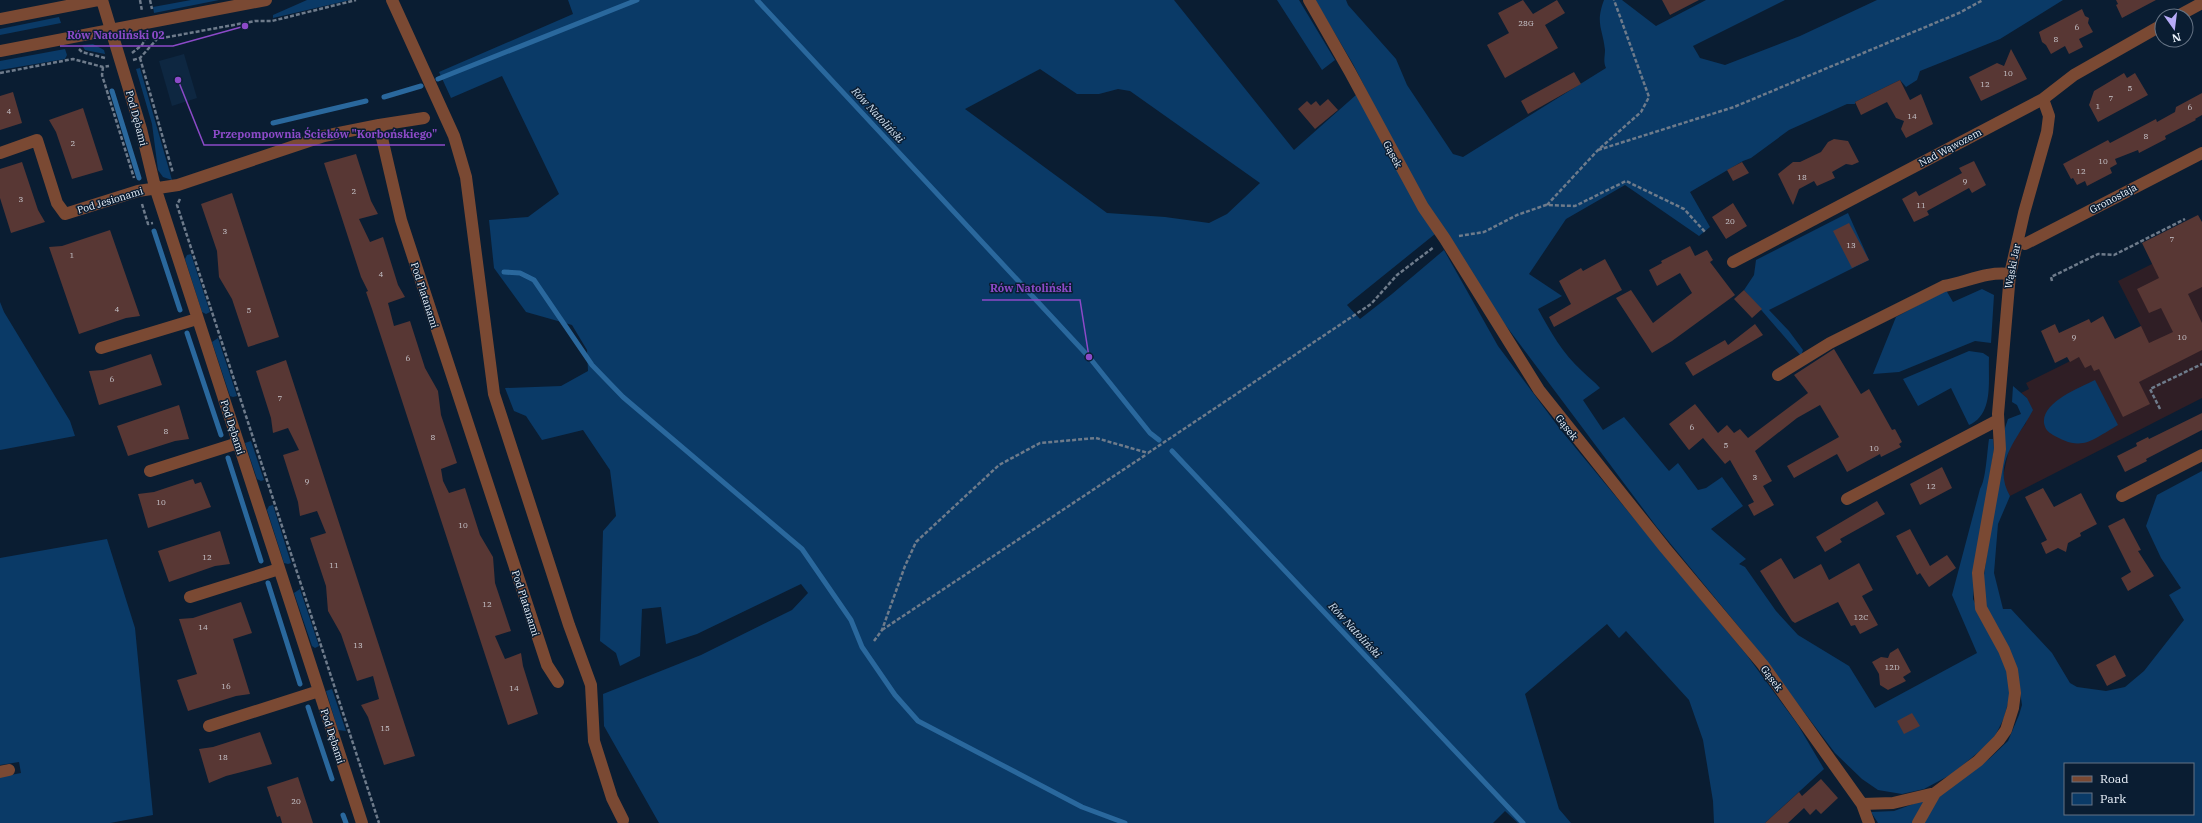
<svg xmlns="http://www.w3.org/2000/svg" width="2202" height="823" font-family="'IBM Plex Serif',serif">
	<rect width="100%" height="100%" fill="#0a1d32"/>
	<!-- built -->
	<path fill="#0e2741" d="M184,54l13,44 -25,8 -13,-45z"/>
	<!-- education -->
	<path fill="#2f1e25" d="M2202,239v159l-192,98 -6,-10v-14l6,-27 16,-22 1,-25 -6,-5 8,-4 -3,-6 115,-57 -23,-45z"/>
	<!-- green -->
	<path fill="#0a3a67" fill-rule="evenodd" d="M191,0h28l-65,13 -1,-6z
		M307,0h43l-77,18v-3z
		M568,0h606l120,150 62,-55 79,139 -88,71 13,14 32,-25 52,-44 54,96 62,83 186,225 52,71 26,44 -59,54h-51l-1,-22 -10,-61 -14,-40 -63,-69 -7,7 -12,-14 -82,70 34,115 12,14h-53l-13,-12 -12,12h-834l-55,-97 -1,-32 98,-39 91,-45 16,-17 -7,-9 -104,50 -31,10 -5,-37 -19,2 -2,47 -20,10 -4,-13 -16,-12 3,-110 13,-15 -6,-46 -27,-40 -41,10 -16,-24 -12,-5 -9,-23 56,-2 27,-15 -1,-21 -15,-25 -46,-13 -32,-44 -5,-48 39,-3 31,-23 -57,-118 -51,22 -12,-26 134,-58zM1040,69l37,25h22l19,-5 12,2 130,92 -33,31 -18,9 -44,-6 -58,-4 -142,-104z
		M1277,0h22l36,60 -13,10z
		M1315,0h31l2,5 48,54 11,26 46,69 10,3 143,-89c-3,-7 -1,-11 -1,-18 -2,-21 -10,-26 -1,-50h18l34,26 50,-26h79l-92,46 7,12 25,7 75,-29 77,-36h186l-63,39 -80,32 -3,9 -11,7 -6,-7 -45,22v2h-8l-58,26 -38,28 -8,3 -53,31 20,35 -11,9 -74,-51 -59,34 -37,55 33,22 -24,13c12,22 25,45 44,62 6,6 12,10 18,17l-17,12 20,30 21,-13 45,54 9,-8 20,27 8,-2 16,-11 21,29 -32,23 35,30 -7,5 6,3 31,44 22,24 51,31 26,42 102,-55 -25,-58 28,-106c6,-9 7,-37 9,-50h4l1,10 -19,123 -2,27 37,76 -1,24 -5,19 -11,22 -41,34 -28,15 -22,5 -24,-4 -16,-11 -27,-26 -87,-115 -92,-112 -173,-231 -66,-106 -64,-125z
		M59,17l2,6 -61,12v-6z
		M93,44l11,6 1,4 -20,-4 -3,-5z
		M65,49l2,6 -2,4 -65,11v-9z
		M140,68l32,112 -9,-3 -5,-7 -6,-46 -16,-55z
		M1848,213l21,47 -100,50 20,21 14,19 -2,6 -57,-66 10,-15 2,-15z
		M191,254l19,58 -4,2 -4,-2 -17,-53 2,-4z
		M1982,289l12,6 -3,48 -16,-2 -76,31 -26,2 23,-57 50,-27 7,12z
		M0,302l4,10 66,109 5,15 -75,14z
		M218,338l19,58 -4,1 -3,-1 -18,-54z
		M1969,351l14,2 6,4c-1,24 5,57 -20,68l-18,-37 -33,18 -15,-27z
		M2095,380l23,45c-9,5 -26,17 -35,18 -11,2 -21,-3 -30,-8 -5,-3 -8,-6 -9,-12 -2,-21 35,-35 51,-43z
		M2013,386l14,12 6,12c-14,27 -42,54 -23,86l-12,28 -4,49 9,36h8l41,44 18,30 7,4 29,4 19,-4 19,-16 40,-51 -15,-25 12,-7 -20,-30 -15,-32 11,-31 45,-24v352h-280l19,-29 48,-35 19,-18 11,-26 3,-10 -3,-20 -35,-83 -2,-13 23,-161 3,-9 13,-5 -4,-9 -5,-3zM2065,764h128v50h-128z
		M251,441l13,39 -3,1 -4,-2 -12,-36z
		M273,505l18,58 -3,1 -4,-1 -17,-53 2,-4z
		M107,539l28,89 18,187 -43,8h-110v-46l21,-4 -2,-11 -19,3v-207z
		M300,589l19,57 -4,2 -3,-2 -18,-53z
		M332,689l14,42 -8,-1 -12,-39z
		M1927,799l-12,24h-37l-7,-11 23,-1z"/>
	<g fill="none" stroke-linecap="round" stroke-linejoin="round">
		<!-- stream -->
		<path stroke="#2a689d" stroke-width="5" d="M757,0l332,357 61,76 9,7
			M438,79l199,-79
			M112,91l27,87
			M384,97l37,-11
			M273,123l93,-22
			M154,231l26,79
			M504,272l16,1 14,7 58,85 31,32 179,152 49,71 11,27 33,48 23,26 164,86 43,16
			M187,333l34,102
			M1172,451l351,372
			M228,458l33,103
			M268,583l32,101
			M308,707l24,72
			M343,815l3,8"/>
	</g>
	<!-- building -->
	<path fill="#583734" d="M1523,0l10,14 24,-14 8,13 -20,12 13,23 -53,30 -18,-33 22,-12 -11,-20z
		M1662,0h37l-29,15z
		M2116,0h40l-34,18 -6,-13 2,-1z
		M2082,9l3,7 4,2 -1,5 5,9 -14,7 4,8 -14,7 -4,-8 -14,8 -5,-9 -4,-3 -3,-10z
		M2011,49l16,30 -46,22 -12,-24 28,-14 7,3z
		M1574,72l7,12 -53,30 -7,-13z
		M2124,73l3,5 8,-5 13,22 -50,27 -9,-17 5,-14z
		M1900,80l10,20 11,-6 12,30 -27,14 -5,-9 3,-8 -8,-3 -9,-16 -26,13 -6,-13z
		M13,92l9,31 -22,7v-34z
		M2202,93v22l-7,4 1,1 -31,16 1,3 -27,14 -1,-3 -23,9 2,5 -7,4 2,5 -25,13 -2,-5 -8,4 -4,-7 -2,1 -8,-15 45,-24 2,3 46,-24 1,3 18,-10 1,-5z
		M1328,99l10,11 -23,19 -17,-20 9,-8 4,4 5,-4 4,5z
		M83,108l20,62 -31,9 -16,-47 -7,-12z
		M1834,139l14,2 11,21 -7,3 -6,-1 -14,8 3,6 -18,8 -3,-5 -15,8 -6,16 -15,-31 15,-12h7l21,-10 7,-10z
		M356,154l15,47 7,13 -19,5 11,23 13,-5 15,48 7,12 -17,6 6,23 16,-5 15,47 13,23 3,24 16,48 -16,6 2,12 6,12 16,-5 15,47 13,22 2,26 16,48 -16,5 10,23 16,-6 2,13 15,48 -30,11 -136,-416 -6,-17 2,-1 -7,-14 -37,-114z
		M1974,161l12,24 -14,8 -3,-5 -42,23 2,4 -15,7 -12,-23 14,-8 3,5 43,-23 -3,-5z
		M22,162l16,48 7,12 -34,11 -11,-35v-29z
		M1742,162l7,11 -16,8 -6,-11z
		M232,193l47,144 -31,10 -16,-48 -13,-22 -2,-26 -16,-47z
		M1733,203l14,23 -21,13 -14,-22z
		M2198,215l4,7v65l-14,7 14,29v27l-63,32 11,22 -27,13 -24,-48 -5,2 -3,-6 -6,3 -6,-11 -9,5 -3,-5 -12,6 -14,-32 14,-7 4,9 30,-14 2,4 12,-7 12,23 26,-13 8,17 24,-11 -12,-24 -12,5 -12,-24 22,-11 -17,-35z
		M1849,223l20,37 -17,8 -19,-37z
		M110,230l30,86 -14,2 -47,16 -30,-87 13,-1z
		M1690,246l5,10 12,-6 6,10 -3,2 25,33 -63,46 -20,12 -36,-55 15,-8 22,33 39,-30 -12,-20 -23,13 -8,-16 13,-7 -1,-2z
		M1605,259l17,31 -68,37 -5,-10 22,-13 -12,-23 22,-13 2,3z
		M1744,290l18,19 -10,9 -18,-19z
		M1755,324l8,11 -70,41 -8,-13 40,-23 3,5z
		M1834,349l27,45 8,-5 23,41 3,-1 7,13 -3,2 2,3 -20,10 -1,-3 -33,18 -10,-18 -43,24 -7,-12 52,-29 -19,-32 -23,13 -42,33 17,30 -9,5 11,19 -20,11 -6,-11 6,-3 -24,-42 -5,4 -22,-26 -14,12 -20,-26 26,-20 23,29 9,-8 7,8 6,-4 8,9 60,-45 -14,-18z
		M151,354l11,31 -63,20 -10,-34 14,-1z
		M286,360l129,396 -31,9 -16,-48 -7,-12 18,-6 -6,-23 -16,5 -16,-47 -13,-23 -2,-25 -16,-48 16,-5 -9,-22 -17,5 -2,-14 -15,-47 16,-5 -11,-22 -15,5 -2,-15 -15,-47z
		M179,405l10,34 -14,2 -47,15 -11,-30z
		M2202,413v17l-56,29 1,2 -22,11 -8,-16 20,-10 -1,-3 12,-6 1,2z
		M1942,467l10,21 -32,17 -10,-21z
		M193,479l2,5 6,-2 10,25 -63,21 -10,-34 16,-2z
		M2043,488l11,19 27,-14 16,31 -17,9 1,3 -13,7 -2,9 -8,-4 -12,6 -5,-11 6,-3 -22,-43z
		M1877,501l8,13 -45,25 2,3 -17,10 -9,-15z
		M2124,518l17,32 -3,1 16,25 -26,15 -7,-13 10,-6 -23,-46z
		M1910,529l20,37 17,-11 9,13 -27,19 -9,-14 -3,2 -21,-39z
		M220,531l10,33 -15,2 -46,16 -11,-31z
		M1781,558l13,21 27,-15 8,16 30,-17 14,27 -11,6 16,29 -18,9 -5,-9 -4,1 -13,-24 -43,21 -3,-2 -32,-50z
		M241,602l11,31 -19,6 17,55 -14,2 -48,15 -11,-31 20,-6 -18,-55 14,-1z
		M1898,648l13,24 -8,5 3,4 -18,9 -8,-5 -1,-11 -7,-12 9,-5 7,1 2,-5z
		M2115,655l11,21 -19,10 -11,-21z
		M1912,713l8,13 -16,8 -7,-13z
		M260,732l12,32 -46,12 -17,7 -10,-34 14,-2z
		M298,777l15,46h-31l-2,-7 -3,1 -10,-30z
		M1821,779l17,19 -17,16 -5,-5 -6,6 -6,-7 -16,15h-23l34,-31 3,4z"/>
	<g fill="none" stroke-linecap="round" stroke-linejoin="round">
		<!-- path -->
		<path stroke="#6e7b8b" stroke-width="2.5" stroke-dasharray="4 2" stroke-linecap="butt" d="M140,0l2,11
			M150,0l2,9
			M79,49l3,3 23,6
			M132,53l10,-8 4,-7
			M140,58l33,115
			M133,60l7,-2 17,-19 98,-18h17l84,-21
			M103,67l-1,8 32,103
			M0,73l73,-14 30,8 6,-1
			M1598,150l136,-43 225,-94 24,-13
			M180,199l-3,6 202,618
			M142,204l6,20 5,-1
			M1547,205l51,-55 43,-38 8,-15 -35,-97
			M1459,236l25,-4 33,-17 29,-10 29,1 51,-25 58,28 22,24
			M2052,281l-1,-4 47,-23 16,1 71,-36
			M2160,409l-10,-20 52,-25
			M882,630l265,-176
			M874,641l8,-11 23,-64 11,-24 83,-77 41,-22 56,-5 52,15 223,-149 26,-29 37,-28"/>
		<!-- minor -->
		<path stroke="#7a4933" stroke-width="12" d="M102,0l39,129 14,58 207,636
			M392,0l62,136 12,41 28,217 75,231 22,60 3,56 18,57 11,22
			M1309,0l41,72 73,135 22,32 94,151 126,158 98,117 99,139 7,19
			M2178,16l24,-13
			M0,19l98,-19
			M0,51l266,-51
			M379,125l45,-7
			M0,153l37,-13 20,63 8,11 73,-23 40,-6 146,-49 55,-11 22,95 146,445 11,17
			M2025,244l177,-91
			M1733,262l310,-163 31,-24 88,-50
			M101,348l96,-29
			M1778,375l52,-32 114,-57c23,-4 42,-15 66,-12
			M150,471l88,-28
			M2122,496l80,-41
			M1847,499l151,-79
			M190,597l89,-28
			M209,726l110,-35
			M0,772l9,-2
			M1862,804l31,-1 42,-10
			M1918,823l17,-30 43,-32 21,-21 7,-10 7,-22 2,-15 -3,-23 -8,-20 -23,-42 -3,-35 22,-124 -2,-35 12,-140 14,-61 23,-81 2,-16 -6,-17"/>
	</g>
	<g text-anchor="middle" stroke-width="3" stroke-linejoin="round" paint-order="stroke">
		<!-- number labels -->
		<g font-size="8" fill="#c8c6cc">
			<text x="1526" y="26">28G</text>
			<text x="2077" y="30">6</text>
			<text x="2056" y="42">8</text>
			<text x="2008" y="76">10</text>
			<text x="1985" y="87">12</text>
			<text x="2130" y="91">5</text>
			<text x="2111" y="101">7</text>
			<text x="2098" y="109">1</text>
			<text x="2190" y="110">6</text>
			<text x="9" y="114">4</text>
			<text x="1912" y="119">14</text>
			<text x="2146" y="139">8</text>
			<text x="73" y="146">2</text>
			<text x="2103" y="164">10</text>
			<text x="2081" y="174">12</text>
			<text x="1802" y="180">18</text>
			<text x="1965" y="184">9</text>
			<text x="354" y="194">2</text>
			<text x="21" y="202">3</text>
			<text x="1921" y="208">11</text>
			<text x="1730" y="224">20</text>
			<text x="225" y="234">3</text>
			<text x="2172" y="242">7</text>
			<text x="1851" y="248">13</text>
			<text x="72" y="258">1</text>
			<text x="381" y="277">4</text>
			<text x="117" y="312">4</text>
			<text x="249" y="313">5</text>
			<text x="2074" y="340">9</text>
			<text x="2182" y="340">10</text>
			<text x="408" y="361">6</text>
			<text x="112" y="382">6</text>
			<text x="280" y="401">7</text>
			<text x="1692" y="430">6</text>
			<text x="166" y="434">8</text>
			<text x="433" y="440">8</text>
			<text x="1726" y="448">5</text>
			<text x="1874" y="451">10</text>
			<text x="1755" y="480">3</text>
			<text x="307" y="484">9</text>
			<text x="1931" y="489">12</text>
			<text x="161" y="505">10</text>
			<text x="463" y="528">10</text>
			<text x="207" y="560">12</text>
			<text x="334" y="568">11</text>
			<text x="487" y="607">12</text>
			<text x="1861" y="620">12C</text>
			<text x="203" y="630">14</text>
			<text x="358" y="648">13</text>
			<text x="1892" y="670">12D</text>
			<text x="226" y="689">16</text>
			<text x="514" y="691">14</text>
			<text x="385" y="731">15</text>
			<text x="223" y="760">18</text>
			<text x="296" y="804">20</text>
		</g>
		<!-- street labels -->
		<g font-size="10" fill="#eef5fe" stroke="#0a1d32">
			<text transform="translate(137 118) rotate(75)" y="4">Pod Dębami</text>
			<text transform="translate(1950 147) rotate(-28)" y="4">Nad Wąwozem</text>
			<text transform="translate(1393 154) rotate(62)" y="4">Gąsek</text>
			<text transform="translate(2113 198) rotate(-28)" y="4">Gronostaja</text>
			<text transform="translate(110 200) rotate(-17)" y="4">Pod Jesionami</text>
			<text transform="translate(2012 266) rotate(-79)" y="4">Wąski Jar</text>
			<text transform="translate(425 295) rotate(72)" y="4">Pod Platanami</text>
			<text transform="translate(233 427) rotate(72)" y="4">Pod Dębami</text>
			<text transform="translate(1567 427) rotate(52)" y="4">Gąsek</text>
			<text transform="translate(526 603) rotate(72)" y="4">Pod Platanami</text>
			<text transform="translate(1772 678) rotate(53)" y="4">Gąsek</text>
			<text transform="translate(333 736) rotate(72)" y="4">Pod Dębami</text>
		</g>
		<!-- water labels -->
		<g font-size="11" font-style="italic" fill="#d1e1f1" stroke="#0a1d32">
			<text transform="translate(878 115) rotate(47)" y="4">Rów Natoliński</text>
			<text transform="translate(1355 630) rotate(47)" y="4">Rów Natoliński</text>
		</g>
	</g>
	<!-- callouts -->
	<path fill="none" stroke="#8c4ac8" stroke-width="1.5" d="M245 26L173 46H60M178 80L204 145H445M1089 357L1080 300H982"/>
	<g fill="#8c4ac8" stroke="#0a1d32" stroke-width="1.5">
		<circle cx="245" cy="26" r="4"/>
		<circle cx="178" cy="80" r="4"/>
		<circle cx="1089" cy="357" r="4"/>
	</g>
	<g font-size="11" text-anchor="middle" font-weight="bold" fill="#8c4ac8" stroke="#0a1d32" stroke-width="3" stroke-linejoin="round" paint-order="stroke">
		<text x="116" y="39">Rów Natoliński 02</text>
		<text x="325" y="138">Przepompownia Ścieków "Korbońskiego"</text>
		<text x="1031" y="292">Rów Natoliński</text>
	</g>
	<!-- legend -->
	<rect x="2064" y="763" width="130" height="52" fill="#0a1d32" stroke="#657384"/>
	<rect x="2072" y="776" width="20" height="6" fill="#7a4933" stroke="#657384"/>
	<text x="2100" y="783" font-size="12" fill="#eef5fe">Road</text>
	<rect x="2072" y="793" width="20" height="12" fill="#0a3a67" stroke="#657384"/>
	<text x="2100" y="803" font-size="12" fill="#eef5fe">Park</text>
	<!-- north arrow -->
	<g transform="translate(2174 28) rotate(166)"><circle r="19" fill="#0a1d32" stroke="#657384"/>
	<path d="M0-3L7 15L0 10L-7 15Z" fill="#b7abf8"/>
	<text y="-6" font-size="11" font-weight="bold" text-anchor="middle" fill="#eef5fe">N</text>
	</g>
</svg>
